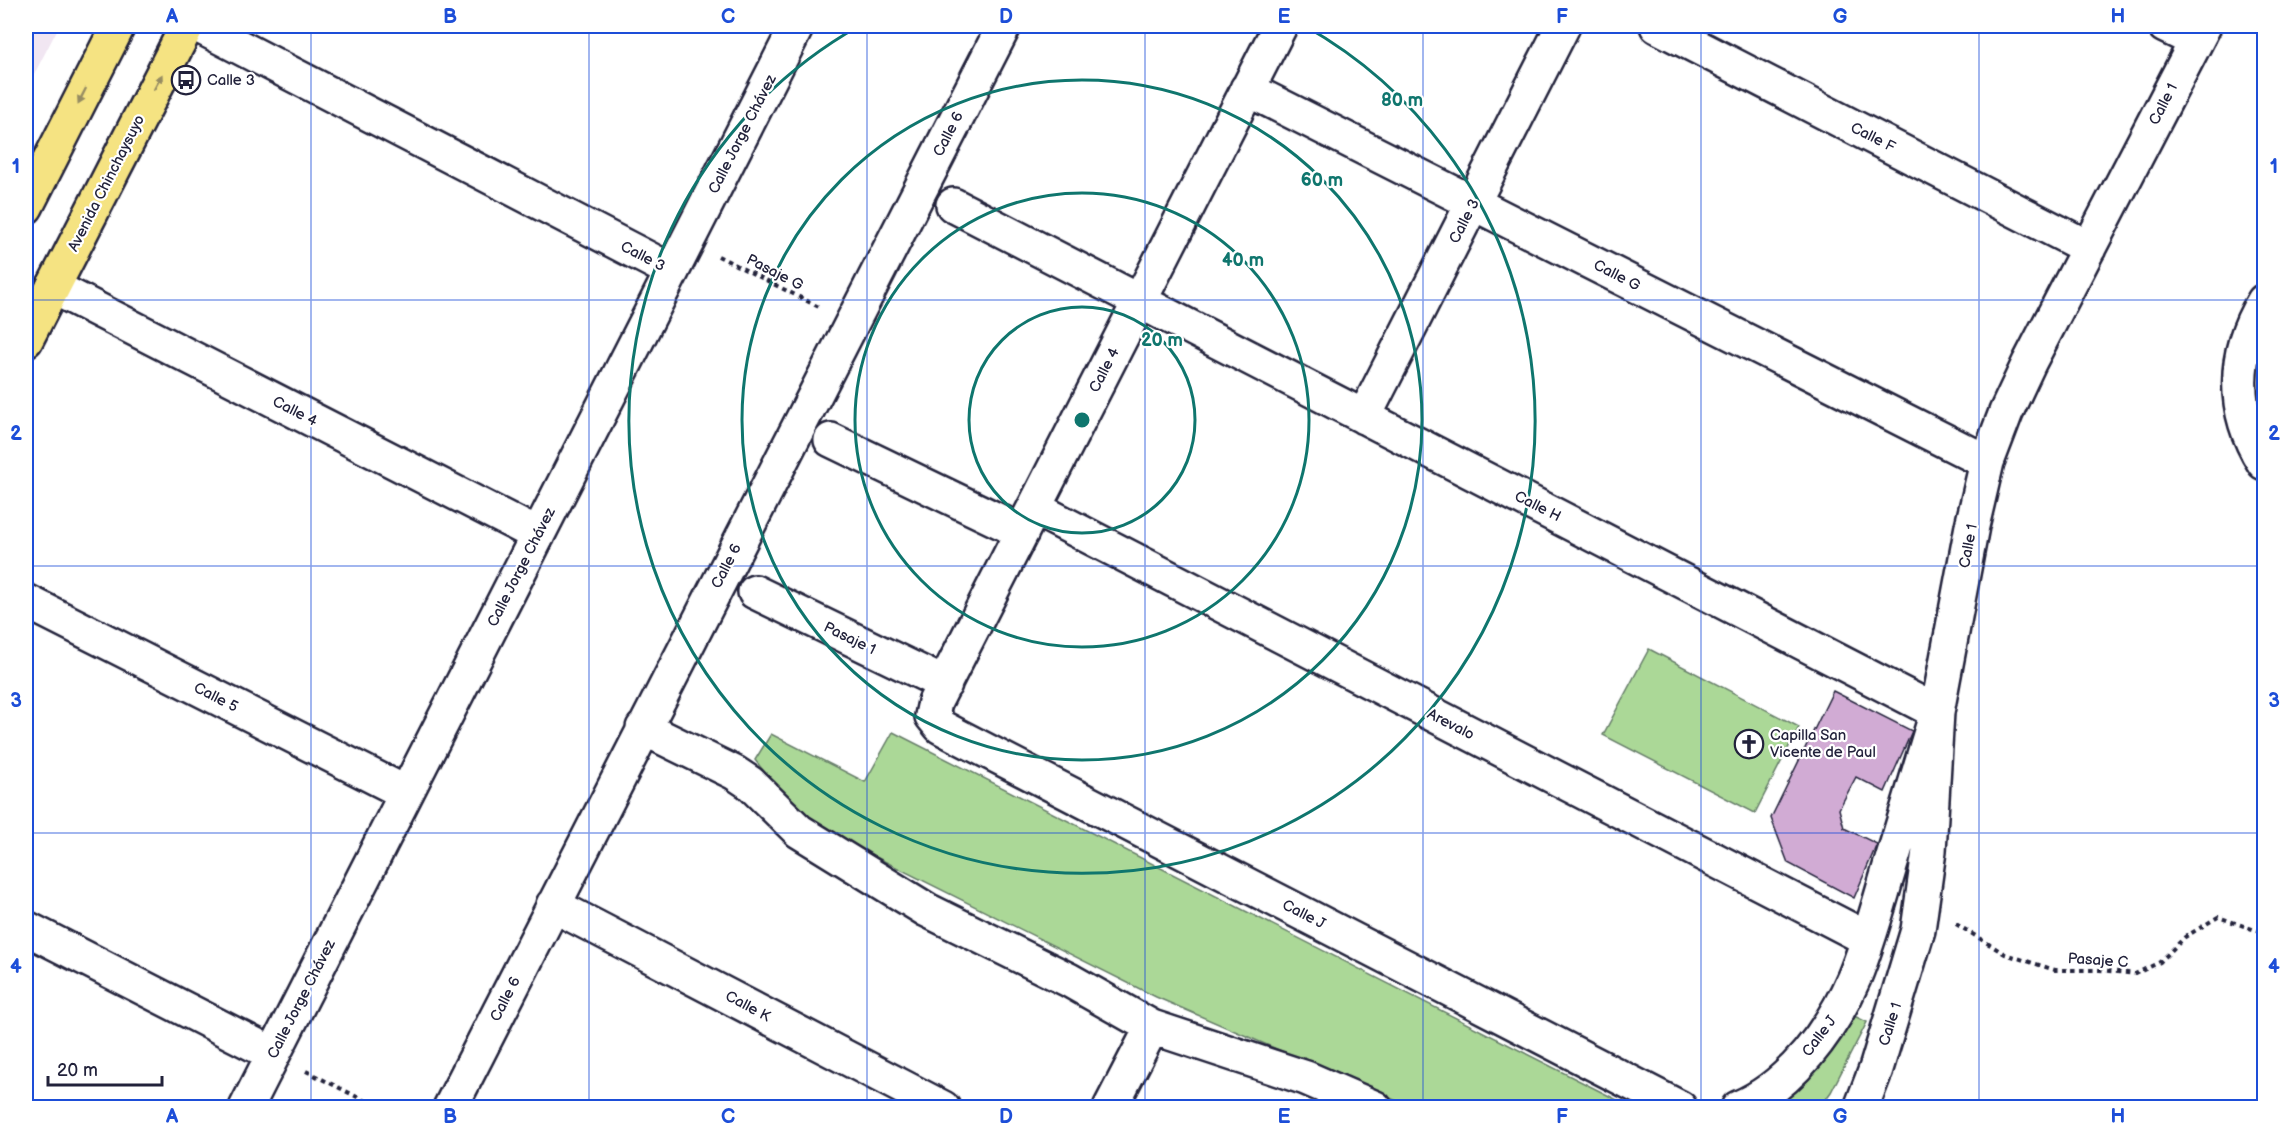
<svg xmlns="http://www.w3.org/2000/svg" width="2290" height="1133" font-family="'Balsamiq Sans',sans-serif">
	<rect width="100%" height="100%" fill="#fff"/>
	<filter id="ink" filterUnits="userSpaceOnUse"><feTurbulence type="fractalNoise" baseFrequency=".0167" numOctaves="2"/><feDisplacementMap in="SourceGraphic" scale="12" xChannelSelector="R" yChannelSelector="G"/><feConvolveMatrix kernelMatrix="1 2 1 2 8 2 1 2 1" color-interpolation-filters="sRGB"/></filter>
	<g filter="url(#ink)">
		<!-- built -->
		<path fill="#f1e6f2" d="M26,26h33l-33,64z"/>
		<!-- park -->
		<path fill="#abd897" stroke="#667d69" stroke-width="1.5" d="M1649,649l150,78 -44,86 -152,-78z
			M893,732l738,375h-220l-255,-110 -320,-160c-36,-24 -55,-43 -81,-77l16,-26 94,48z
			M1852,1015l15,7 -36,70 -11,15 -46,1c34,-22 56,-59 78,-93z"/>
		<!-- building -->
		<path fill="#d1abd4" stroke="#22223b" stroke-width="1.5" d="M1833,691l79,40 -27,61 -29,-15 -17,32 5,19 33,16 -23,54 -66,-35 -17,-45z"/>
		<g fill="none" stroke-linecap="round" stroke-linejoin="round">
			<!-- minor casing -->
			<g stroke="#22223b" stroke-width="38">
				<path id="minor" d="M199,26l473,245
					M1280,26l-345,676 -3,14 9,11 15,8 724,373
					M1657,26l432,222
					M2165,26l31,15
					M1247,89l740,373
					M953,205l984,507c-15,49 -30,99 -45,148 -12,39 -22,80 -38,118 -22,51 -63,108 -116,130
					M53,287l485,248
					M2264,301c-32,52 -33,110 0,162
					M1364,417l199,-391
					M831,440l191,92
					M1034,508l834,431
					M755,592l190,92
					M26,601l380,192
					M643,728l92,45 15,10 49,48 128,79 142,70 83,47 154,51 69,30
					M553,905l390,203
					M26,928l247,126
					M246,1108l551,-1082
					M450,1108l554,-1082
					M1110,1108l42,-81
					M1861,1108l15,-39 42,-139 11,-79 8,-139 35,-186 15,-64 19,-50 23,-49 175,-337"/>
			</g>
			<!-- major casing -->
			<g stroke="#22223b" stroke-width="38">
				<path id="major" d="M26,207l92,-181
					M26,340l161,-314"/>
			</g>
			<!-- path -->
			<path stroke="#22223b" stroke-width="4" stroke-dasharray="4.5 4.5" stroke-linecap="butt" d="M718,256l103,52
				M1956,924l49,30 50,16h45l35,4 25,-12 25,-25 33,-20 46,16
				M306,1071l73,37"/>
			<!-- minor -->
			<use href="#minor" stroke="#fff" stroke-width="33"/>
			<!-- major -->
			<use href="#major" stroke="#f5e382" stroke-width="33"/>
		</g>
		<!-- one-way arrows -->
		<defs><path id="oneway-solid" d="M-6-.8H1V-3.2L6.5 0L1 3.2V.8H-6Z" transform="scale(1.5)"/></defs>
		<g fill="#968c62">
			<use href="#oneway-solid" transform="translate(158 82) rotate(-62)"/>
			<use href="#oneway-solid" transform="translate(82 96) rotate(117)"/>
		</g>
	</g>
	<!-- grid -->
	<path fill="none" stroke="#1d4ed8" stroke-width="1.5" stroke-opacity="0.55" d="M311,26v1082M589,26v1082M867,26v1082M1145,26v1082M1423,26v1082M1701,26v1082M1979,26v1082M26,300h2238M26,566h2238M26,833h2238"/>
	<!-- distance rings -->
	<g fill="none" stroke="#0f766e" stroke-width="3">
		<circle cx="1082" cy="420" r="113"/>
		<circle cx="1082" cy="420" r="227"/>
		<circle cx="1082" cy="420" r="340"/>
		<path d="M1305 26A453 453 0 1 1 859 26"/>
	</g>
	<!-- icons -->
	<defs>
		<g id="bus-ring" transform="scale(1.5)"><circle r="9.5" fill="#fff" stroke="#22223b" stroke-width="1.5"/><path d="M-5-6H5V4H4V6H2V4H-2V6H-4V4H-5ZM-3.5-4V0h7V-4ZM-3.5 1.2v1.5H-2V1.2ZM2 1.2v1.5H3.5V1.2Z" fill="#22223b"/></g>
		<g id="church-ring" transform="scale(1.5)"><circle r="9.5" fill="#fff" stroke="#22223b" stroke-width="1.5"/><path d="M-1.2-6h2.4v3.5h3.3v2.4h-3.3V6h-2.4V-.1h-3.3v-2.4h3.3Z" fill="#22223b"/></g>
	</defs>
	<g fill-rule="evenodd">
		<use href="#bus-ring" x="186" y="80"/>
		<use href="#church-ring" x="1749" y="744"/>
	</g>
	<g text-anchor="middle" stroke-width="4.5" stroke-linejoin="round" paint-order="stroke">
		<!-- poi labels -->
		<g font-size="15" fill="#22223b" stroke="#fff" text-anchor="start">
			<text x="207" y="85">Calle 3</text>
			<text x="1770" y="740">Capilla San<tspan x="1770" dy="17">Vicente de Paul</tspan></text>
		</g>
		<!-- street labels -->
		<g font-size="15" fill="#22223b" stroke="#fff">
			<text transform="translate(2163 104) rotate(-63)" y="5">Calle 1</text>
			<text transform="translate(742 134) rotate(-63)" y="5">Calle Jorge Chávez</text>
			<text transform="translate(948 134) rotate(-63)" y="5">Calle 6</text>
			<text transform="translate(1873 137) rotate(27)" y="5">Calle F</text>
			<text transform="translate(106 183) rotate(-63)" y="5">Avenida Chinchaysuyo</text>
			<text transform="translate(1464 221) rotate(-63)" y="5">Calle 3</text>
			<text transform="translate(643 256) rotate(27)" y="5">Calle 3</text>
			<text transform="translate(775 272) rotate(27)" y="5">Pasaje G</text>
			<text transform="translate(1617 275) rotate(27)" y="5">Calle G</text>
			<text transform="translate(1104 370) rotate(-63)" y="5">Calle 4</text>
			<text transform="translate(295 411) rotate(27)" y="5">Calle 4</text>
			<text transform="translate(1538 506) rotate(27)" y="5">Calle H</text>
			<text transform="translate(1968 546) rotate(-79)" y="5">Calle 1</text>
			<text transform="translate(726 566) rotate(-63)" y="5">Calle 6</text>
			<text transform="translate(521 567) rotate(-63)" y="5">Calle Jorge Chávez</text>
			<text transform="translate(850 638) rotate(26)" y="5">Pasaje 1</text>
			<text transform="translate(216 697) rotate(27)" y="5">Calle 5</text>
			<text transform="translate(1451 724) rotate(27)" y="5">Arevalo</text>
			<text transform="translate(1304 914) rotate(27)" y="5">Calle J</text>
			<text transform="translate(2098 960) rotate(4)" y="5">Pasaje C</text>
			<text transform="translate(301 999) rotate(-63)" y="5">Calle Jorge Chávez</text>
			<text transform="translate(505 999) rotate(-63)" y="5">Calle 6</text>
			<text transform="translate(748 1006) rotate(28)" y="5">Calle K</text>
			<text transform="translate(1890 1024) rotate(-72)" y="5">Calle 1</text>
			<text transform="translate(1819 1036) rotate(-53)" y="5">Calle J</text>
		</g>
	</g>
	<circle cx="1082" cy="420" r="9" fill="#0f766e" stroke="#fff" stroke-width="3"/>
	<g font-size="18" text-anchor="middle" font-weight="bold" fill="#0f766e" stroke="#fff" stroke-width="4.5" stroke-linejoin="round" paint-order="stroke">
		<text x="1402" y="106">80 m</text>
		<text x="1322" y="186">60 m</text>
		<text x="1243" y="266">40 m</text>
		<text x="1162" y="346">20 m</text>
	</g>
	<!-- margin -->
	<rect width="2290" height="1133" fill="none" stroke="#fff" stroke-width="66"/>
	<!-- scale -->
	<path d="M48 1076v9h114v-9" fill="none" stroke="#22223b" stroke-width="3"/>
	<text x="57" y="1076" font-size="18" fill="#22223b" stroke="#ffffff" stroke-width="4.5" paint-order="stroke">20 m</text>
	<rect x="33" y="33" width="2224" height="1067" fill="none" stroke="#1d4ed8" stroke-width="2"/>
	<g font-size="20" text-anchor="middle" font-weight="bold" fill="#1d4ed8">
		<text x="172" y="23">A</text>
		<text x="450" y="23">B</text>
		<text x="728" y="23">C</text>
		<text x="1006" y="23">D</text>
		<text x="1284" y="23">E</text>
		<text x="1562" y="23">F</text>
		<text x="1840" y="23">G</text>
		<text x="2118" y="23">H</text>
		<text x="16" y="173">1</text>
		<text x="2274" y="173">1</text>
		<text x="16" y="440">2</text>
		<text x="2274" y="440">2</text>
		<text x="16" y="707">3</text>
		<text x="2274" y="707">3</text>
		<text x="16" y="973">4</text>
		<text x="2274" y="973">4</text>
		<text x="172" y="1123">A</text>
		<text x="450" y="1123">B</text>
		<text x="728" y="1123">C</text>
		<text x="1006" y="1123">D</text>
		<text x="1284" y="1123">E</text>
		<text x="1562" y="1123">F</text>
		<text x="1840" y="1123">G</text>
		<text x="2118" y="1123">H</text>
	</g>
</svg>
